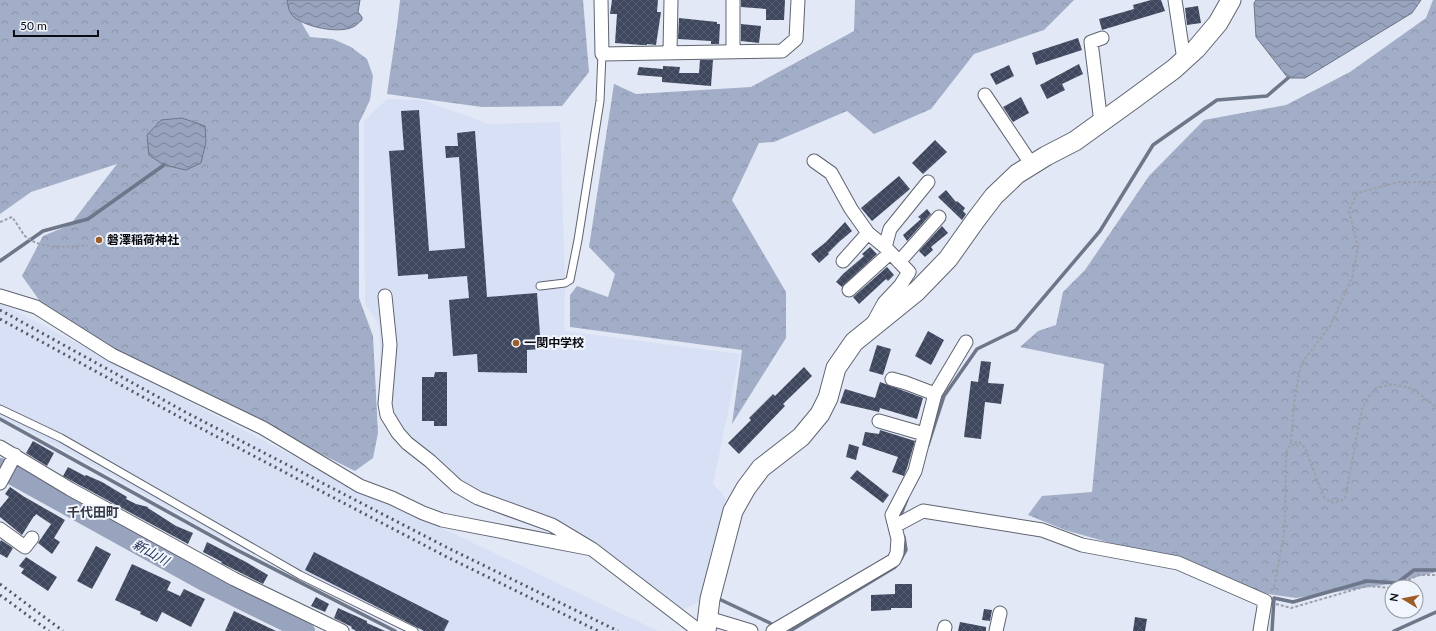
<svg xmlns="http://www.w3.org/2000/svg" width="1436" height="631" font-family="Lato,'Noto Sans JP',sans-serif">
	<defs>
		<pattern id="forest-crowns" width="20" height="18" patternUnits="userSpaceOnUse"><rect width="20" height="18" fill="#a2adc7"/><path d="M2 6a3 3 0 1 1 6 0M12 15a3 3 0 1 1 6 0" fill="none" stroke="#8a94aa"/></pattern>
		<pattern id="water-waves" width="16" height="10" patternUnits="userSpaceOnUse"><rect width="16" height="10" fill="#98a3bd"/><path d="M0 5q4-4 8 0t8 0" fill="none" stroke="#7a8398"/></pattern>
		<pattern id="building-cross-hatch" width="8" height="8" patternUnits="userSpaceOnUse"><rect width="8" height="8" fill="#3e475e"/><path d="M0 0l8 8M0 8l8-8" fill="none" stroke="#565d70"/></pattern>
	</defs>
	<rect width="100%" height="100%" fill="#e2e8f5"/>
	<!-- built -->
	<path fill="#d7e0f5" d="M387,99l35,1 67,24 71,-2 5,161 -1,48 176,23 -27,130 13,14 -24,103 -19,8 -100,-74 -77,-18 -46,-21 -75,-70 -3,-23 -3,-78 -14,-21 -1,-183z
		M0,303l326,170 332,158h-253l-64,-31 -128,-67 -131,-74 -82,-43z"/>
	<!-- forest -->
	<path fill="url(#forest-crowns)" d="M0,0h288l22,37 23,2 18,8 16,12 6,17 -3,24 -11,23v175l14,38 5,97 -5,25 -18,13 -241,-121 -72,-46 -20,-28 21,-40 27,-11 47,-61 -86,28 -31,22z
		M400,0h183l6,72 -27,34 -80,1 -95,-13 10,-68z
		M855,0h219l-30,30 -70,24 -43,55 -57,25 -27,-23 -73,31 -15,1 -27,57 54,92v46l-54,86 10,-74 -172,-23v-32l7,-9 31,11 7,-23 -26,-27 25,-163 22,10 115,-7 103,-56z
		M1433,0h3v572l-46,12 -94,14 -41,-6 -64,-26 -126,-36 -37,-15 14,-19 50,-4 12,-128 -84,-17 18,-16 18,-6 7,-33 22,-22 64,-94 55,-56 82,-15 64,-33 76,-54z"/>
	<!-- water -->
	<path fill="url(#water-waves)" stroke="#6e7689" d="M287,0h73l-2,12 4,5v3c-3,2 -6,6 -9,7 -15,7 -47,0 -59,-10 -5,-4 -6,-11 -7,-17z
		M1256,0h165l-9,13 -107,65h-17l-32,-41 -2,-34z
		M182,118l23,8 1,16 -5,21 -15,7 -22,-5 -15,-10 -2,-20 14,-15z"/>
	<g fill="none" stroke-linecap="round" stroke-linejoin="round">
		<!-- stream -->
		<path stroke="#6e7689" stroke-width="3.5" d="M0,261l43,-30 45,-12 76,-54
			M0,419l237,131 158,81
			M928,445l16,-49 33,-47 39,-19 84,-99 53,-86 64,-45 50,-4 21,-18
			M900,519v-2l7,-18
			M901,559l5,-9 -2,-13
			M719,599l51,24 3,5
			M790,631l105,-64 2,-3
			M1272,631l2,-33 19,4 74,-21 30,2 17,-13h22
			M1394,631l42,-19"/>
		<!-- river -->
		<path stroke="#98a3bd" stroke-width="20" d="M0,468l204,113 101,50"/>
	</g>
	<!-- building -->
	<path fill="url(#building-cross-hatch)" d="M612,0h46l-1,12h4l-5,33 -9,-1v1h-5l-27,-2 2,-29h-7z
		M741,0h44l-1,20h-18v-11l-25,-2z
		M1151,0h10l4,11 -63,19 -3,-11 35,-10 -1,-4z
		M1198,6l3,17 -14,2 -2,-17z
		M679,18l38,4v2h3l-1,20h-8v-3l-33,-2z
		M741,24l20,2 -2,17 -18,-2z
		M1078,38l4,12 -46,15 -4,-12z
		M700,60h13l-2,26 -49,-4v-5l-25,-2 2,-8 24,2v-3l17,1 -1,6h20z
		M1079,64l4,10 -21,10 3,6 -18,9 -7,-14z
		M1009,65l5,11 -18,9 -6,-11z
		M1021,97l8,16 -16,9 -10,-15z
		M419,110l10,141 36,-3 -6,-91 -13,1 -1,-12h13l-1,-13 18,-2 12,166 50,-4 4,56 -14,1v23l-49,-1 -1,-18 -24,2 -4,-56 20,-2 -2,-22 -39,3v-5l-30,2 -9,-125 15,-1 -3,-39z
		M935,140l12,12 -24,22 -11,-11z
		M899,176l11,13 -38,32 -11,-13z
		M946,190l10,12 1,-1 8,7 -2,3 3,3 -4,6 -24,-23z
		M927,209l4,5 -24,27 -4,-6 18,-16 -3,-2z
		M845,222l7,9 -13,11 -11,11 1,1 -10,9 -8,-9 15,-12z
		M942,226l6,7 -17,14 2,3 -8,7 -6,-6z
		M870,247l7,7 -35,33 -6,-5 7,-8 21,-18 -2,-2z
		M887,267l7,8 -6,6 -2,-2 -27,25 -6,-7z
		M928,331l16,9 -13,25 -16,-9z
		M877,345l14,4 -8,26 -14,-4z
		M981,361l10,1 -3,21 16,1 -3,20 -16,-2 -4,37 -17,-2 7,-56 7,1z
		M804,367l8,9 -29,28 2,2 -46,48 -11,-11 23,-23 -2,-2 24,-24 2,2z
		M435,372h12v54h-13v-5h-12v-44h12z
		M880,382l43,16 -6,21 -37,-11 -1,4 -39,-9 5,-14 30,9z
		M880,430l35,11 -8,27 -3,8 -12,-4 6,-15 -36,-12 3,-13 14,2z
		M33,441l21,12 -7,13 -21,-13z
		M849,444l10,3 -3,13 -10,-3z
		M68,467l17,9 1,-1 16,7 25,15 -1,2 10,5 12,3v1l28,18 17,7 -5,11 -125,-68z
		M857,470l32,25 -6,8 -33,-25z
		M10,487l13,9 42,24 -11,18 6,4 -8,12 -14,-11 13,-19 -15,-10 -1,2h-1l-12,19 -22,-18v-9l9,-11 -4,-3z
		M1,540l12,8 -6,10 -7,-4v-12z
		M207,542l39,20 22,13 -5,9 -42,-21 1,-1 -19,-10z
		M96,546l15,8 -19,35 -15,-8z
		M314,552l135,69 -5,10h-20l-119,-61z
		M26,557l31,20 -9,14 -27,-18 3,-4 -5,-3z
		M132,564l39,18 -4,8 13,6 4,-7 21,10 -14,28 -29,-15 -5,10 -17,-8 1,-2 -26,-12z
		M895,584h17v24h-21v2l-20,1v-16l24,-1z
		M316,597l13,7 -4,8 -14,-6z
		M338,608l29,13v2l18,8h-29l-5,-3 1,-1 -18,-9z
		M984,609l8,1 -2,11 -8,-1z
		M234,611l42,20h-51z
		M1135,617l12,2 -2,12h-12z
		M960,622l26,5v4h-28z"/>
	<g fill="none" stroke-linecap="round" stroke-linejoin="round">
		<!-- lane casing -->
		<g stroke="#5f6470" stroke-width="9">
			<path id="lane" d="M540,286l25,-3 5,-3 8,-40 22,-139 2,-47
				M0,409l61,29 239,137 114,56"/>
		</g>
		<!-- street casing -->
		<g stroke="#5f6470" stroke-width="15">
			<path id="street" d="M601,0l1,54 180,-3 14,-12 2,-39
				M1175,0l9,60
				M733,51v-51
				M670,52l1,-52
				M985,95l47,70
				M1101,123l-10,-81 11,-4
				M814,161l17,12 20,36 17,24 17,14 24,25 -9,14 -16,17 -11,20
				M885,247l5,-18 38,-47
				M843,261l25,-28
				M899,262l40,-45
				M849,290l41,-37
				M0,296l36,11 76,48 151,73 97,58 32,12 31,15 19,7 150,29
				M385,296l5,49 -5,59 2,11 11,18 9,10 23,18 27,25 21,12 74,27 40,24 107,82
				M892,379l14,4 29,11
				M879,421l45,13
				M0,447l70,42 164,90 108,52
				M0,483l15,-28
				M895,526l28,-15 119,19 40,15 96,18 87,38 -5,30
				M0,529l25,18 7,-9
				M708,618l43,13
				M773,631l121,-71 3,-7 1,-14 -6,-24 23,-44 20,-77 31,-52
				M944,631l1,-4
				M996,631l4,-18"/>
		</g>
		<!-- secondary casing -->
		<g stroke="#5f6470" stroke-width="21">
			<path id="secondary" d="M706,631l4,-32 23,-88 13,-23 15,-20 40,-31 19,-23 8,-16 8,-30 18,-26 63,-51 31,-32 27,-38 19,-25 23,-22 29,-18 29,-15 57,-41 42,-31 22,-20 22,-26 13,-23"/>
		</g>
		<!-- path -->
		<path stroke="#9ca0ab" stroke-width="2" stroke-dasharray="3 2" stroke-linecap="butt" d="M0,222l12,-5c4,5 8,12 12,18 15,15 45,12 64,10
			M1291,442l3,-39 7,-39 29,-38 22,-48 6,-31 -9,-36 8,-18 42,-11h37
			M1395,587l23,-12h18
			M1271,591l4,-8 10,-56 1,-74 5,-11h8l6,6 19,50 9,5 12,-4 17,-90 6,-11 8,-10 17,-4 20,5 23,18
			M1276,604l15,4 76,-22 25,2"/>
		<!-- lane -->
		<use href="#lane" stroke="#fff" stroke-width="7"/>
		<!-- street -->
		<use href="#street" stroke="#fff" stroke-width="13"/>
		<!-- secondary -->
		<use href="#secondary" stroke="#fff" stroke-width="19"/>
		<!-- rail -->
		<path stroke="#565961" stroke-width="3" stroke-dasharray="2 4" stroke-linecap="butt" d="M0,310l189,104 259,134 170,83
			M0,319l185,101 260,136 153,75
			M0,584l63,47
			M0,595l49,36"/>
	</g>
	<!-- markers -->
	<g fill="#9d5d26" stroke="#f1f5fd" stroke-width="1.5">
		<circle cx="99" cy="240" r="4"/>
		<circle cx="516" cy="343" r="4"/>
	</g>
	<g text-anchor="middle" stroke-width="4" stroke-linejoin="round" paint-order="stroke">
		<!-- poi labels -->
		<g font-size="12" font-weight="bold" fill="#0b0c11" stroke="#f1f5fd" text-anchor="start">
			<text x="107" y="244">磐澤稲荷神社</text>
			<text x="524" y="347">一関中学校</text>
		</g>
		<!-- neighbourhood labels -->
		<g font-size="13" font-weight="bold" fill="#343843" stroke="#f1f5fd">
			<text x="93" y="517">千代田町</text>
		</g>
		<!-- water labels -->
		<g font-size="13" font-style="italic" fill="#233057" stroke="#f1f5fd">
			<text transform="translate(151 552) rotate(29)" y="5">新山川</text>
		</g>
	</g>
	<!-- north arrow -->
	<g transform="translate(1404 599) rotate(280)"><circle r="19" fill="#f1f5fd" stroke="#95989f"/>
	<path d="M0-3L7 15L0 10L-7 15Z" fill="#9d5d26"/>
	<text y="-6" font-size="11" font-weight="bold" text-anchor="middle" fill="#0b0c11">N</text>
	</g>
	<!-- scale -->
	<path d="M14 30v6h84v-6" fill="none" stroke="#0b0c11" stroke-width="2"/>
	<text x="20" y="30" font-size="12" fill="#0b0c11" stroke="#f1f5fd" stroke-width="3" paint-order="stroke">50 m</text>
</svg>
